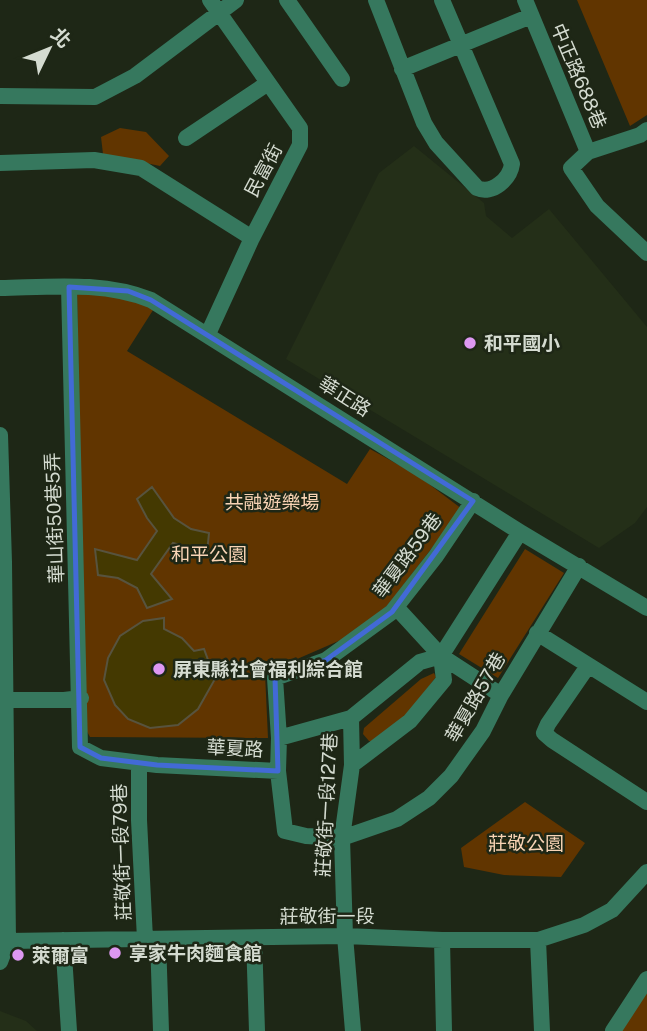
<svg xmlns="http://www.w3.org/2000/svg" width="647" height="1031" font-family="'Public Sans','Noto Sans TC',sans-serif">
	<rect width="100%" height="100%" fill="#1e2716"/>
	<!-- built -->
	<path fill="#242f18" d="M414,146l70,57 2,13 26,22 37,-29 98,118v180l-12,16 -36,25 -313,-189 93,-186z
		M0,1011l26,10 11,10h-37z"/>
	<!-- green -->
	<path fill="#613500" d="M577,0h70v115l-17,11z
		M120,128l26,4 23,24 -9,10 -57,-12 -2,-17z
		M77,288l78,19 -28,44 220,133 23,-35 47,26 45,34 -78,101 -34,26 -85,37 3,65 -178,-1 -6,-11z
		M525,549l39,24 -66,105 -39,-24z
		M434,673l2,4 -30,39 -31,25h-6l-6,-7 1,-6 57,-49z
		M525,802l60,41 -24,34 -57,-2 -40,-8 -3,-19z
		M647,988v43h-29z"/>
	<!-- building -->
	<path fill="#443901" stroke="#57533e" stroke-width="2" d="M152,487l22,31 17,11 18,4 -2,20 -34,-10 -22,31 21,25 -25,9 -10,-20 -19,-10 -20,-3 -3,-26 42,11 20,-29 -10,-13 -10,-19z
		M164,618v11l18,9 12,13 10,-2 11,30 -17,30 -20,16 -28,3 -22,-9 -13,-14 -11,-25 4,-22 12,-22 23,-15z"/>
	<g fill="none" stroke-linecap="round" stroke-linejoin="round">
		<!-- minor -->
		<path stroke="#36785e" stroke-width="16" d="M287,0l55,79
			M376,0l48,123 12,20 41,45c15,7 33,-9 35,-24l-70,-164
			M525,0l63,152
			M402,69l129,-53
			M0,96l95,1 40,-21 101,-76
			M647,130l-7,5 -52,17 -17,16 26,38 50,47
			M186,138l82,-55
			M0,163l94,-3 47,8 111,70
			M69,287l11,460 21,11 56,7 121,6 1,-33 -4,-60 51,-18 66,-48 44,-56 37,-55
			M0,288c51,-1 103,-7 151,12l369,232 127,76
			M208,334l44,-96 48,-93v-17l-90,-128
			M0,435l4,127 4,379 -8,21
			M396,607l45,49 60,39
			M537,633l110,69
			M588,666l-40,58 -4,9 8,7 95,62
			M0,700h64l17,-2
			M351,718l1,47 -10,73 3,98 8,95
			M279,738l72,-20 69,-56 21,-6 79,-124
			M139,763v57l6,119
			M352,765l58,-44 34,-41 -3,-24
			M278,771l7,60 21,5 36,2 55,-19 32,-21 22,-22 32,-45 18,-36 78,-129
			M254,938l3,93
			M158,939l3,92
			M63,940l6,91
			M442,940l2,91
			M538,940l4,91
			M8,941l337,-5 97,4h96l46,-15 28,-15 35,-38
			M613,1031l34,-52"/>
	</g>
	<!-- marked area -->
	<path fill="none" stroke="#426ad6" stroke-width="5" stroke-linejoin="round" d="M69,287l59,4 23,9 322,201 -81,111 -66,48 -51,18 3,93 -121,-6 -56,-7 -21,-11z"/>
	<!-- markers -->
	<g fill="#de98f2" stroke="#1e2716" stroke-width="2.5">
		<circle cx="470" cy="343" r="7"/>
		<circle cx="159" cy="669" r="7"/>
		<circle cx="115" cy="953" r="7"/>
		<circle cx="18" cy="955" r="7"/>
	</g>
	<g text-anchor="middle" stroke-width="5" stroke-linejoin="round" paint-order="stroke">
		<!-- street labels -->
		<g font-size="19" fill="#d4dbd0" stroke="#1e2716">
			<text transform="translate(579 76) rotate(67)" y="7">中正路688巷</text>
			<text transform="translate(263 170) rotate(-62)" y="7">民富街</text>
			<text transform="translate(345 396) rotate(32)" y="7">華正路</text>
			<text transform="translate(54 518) rotate(-92)" y="7">華山街50巷5弄</text>
			<text transform="translate(407 555) rotate(-53)" y="7">華夏路59巷</text>
			<text transform="translate(475 697) rotate(-60)" y="7">華夏路57巷</text>
			<text transform="translate(235 748) rotate(3)" y="7">華夏路</text>
			<text transform="translate(326 805) rotate(-87)" y="7">莊敬街一段127巷</text>
			<text transform="translate(121 852) rotate(-92)" y="7">莊敬街一段79巷</text>
			<text x="327" y="923">莊敬街一段</text>
		</g>
		<!-- poi labels -->
		<g font-size="19" font-weight="bold" fill="#d4dbd0" stroke="#1e2716" text-anchor="start">
			<text x="484" y="350">和平國小</text>
			<text x="173" y="676">屏東縣社會福利綜合館</text>
			<text x="129" y="960">享家牛肉麵食館</text>
			<text x="32" y="962">萊爾富</text>
		</g>
		<!-- park labels -->
		<g font-size="19" fill="#f9d4b5" stroke="#1e2716">
			<text x="272" y="509">共融遊樂場</text>
			<text x="209" y="561">和平公園</text>
			<text x="526" y="850">莊敬公園</text>
		</g>
	</g>
	<!-- north arrow -->
	<g transform="translate(49 49) rotate(47)" stroke="#1e2716" stroke-width="5" paint-order="stroke">
	<path d="M0-5L12 26L0 18L-12 26Z" fill="#d4dbd0"/>
	<text y="-10" font-size="19" font-weight="bold" text-anchor="middle" fill="#d4dbd0">北</text>
	</g>
</svg>
